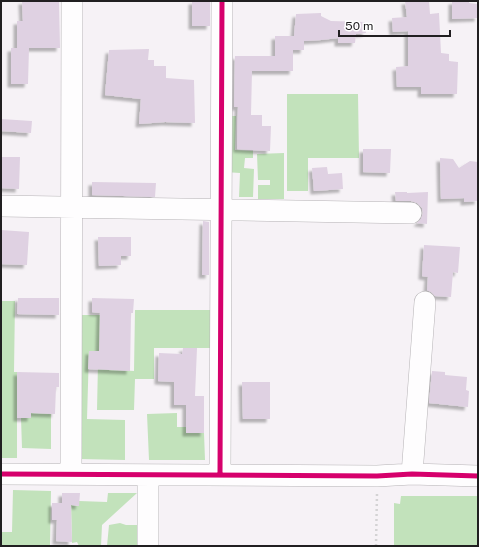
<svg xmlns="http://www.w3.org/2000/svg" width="479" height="547" font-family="'Public Sans',sans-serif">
	<defs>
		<filter id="shadow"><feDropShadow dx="-3.5" dy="3.5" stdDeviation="1" flood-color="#0004"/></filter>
	</defs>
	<rect width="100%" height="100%" fill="#f6f2f6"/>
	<!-- green -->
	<path fill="#c2e2bb" d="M287,94h71l1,64h-51v33h-21z
		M227,116h9l-1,34 18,1v7h-8l-1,10 10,1 -1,28h-14l1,-24 -15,-1z
		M284,153v46h-26v-14h12v-5h-12l-1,-26z
		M1,301h14l-1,71h3v86h-16z
		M135,310h79l-1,38h-59v31h-19l-1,31h-37l1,-47 20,7 16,1z
		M82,315h37l-17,36h-13l-2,68 38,1v40l-45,-1z
		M31,413l20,1v35l-29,-1 -1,-30h10z
		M177,413v14h9l18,6 1,27h-56l-2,-46z
		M13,490l38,1 -1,55h-49l1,-14h10z
		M108,493h29l-35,32 -1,21h-22l-2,-4 -5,1 -1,-38 8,1v-5l28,1z
		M401,496h77v50h-84v-43l6,1z
		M120,523l6,2h11v21h-30l2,-21z"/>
	<!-- building -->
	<path fill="#dfd1e2" filter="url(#shadow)" d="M22,1h37l1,47h-31l-1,36h-17v-36h6v-27h6z
		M192,1h18v25h-18z
		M405,1h24l1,13 9,-1 2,40 8,1v7l9,1 -1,32h-36v-7h-24l-1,-20 12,-1v-35l-15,1 -1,-14 15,-1z
		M452,1h17v2l9,1v14l-26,1z
		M321,13v3l10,5 34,1 1,11 -10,1 -1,9h-17v-5l-17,2 -17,1v9h-11v21h-41l-1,44h11v11h9l-1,25 -33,-2 1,-42h-4l1,-51h40v-20h19l2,-22z
		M149,49l-1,11h6v6h12v12l28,2 1,43 -30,-1 -26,2 2,-25 -36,-4 4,-45z
		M1,119l31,2 -1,12 -30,-2z
		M363,149h28l-1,24 -27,-1z
		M1,157h19l-1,32 -18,-1z
		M440,158l13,1 6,9 11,-7 8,1v39l-14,1v-4l-23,1z
		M327,167l1,7 14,-1 1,16 -29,2 -2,-23z
		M92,182l64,1 -1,14 -63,-2z
		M395,192h12v1l21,-1 -1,32 -10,-1 4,-4 2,-6 -1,-5 -5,-5 -6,-2h-15z
		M203,221l6,1v53h-7z
		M1,230l28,2 -2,33 -26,-1z
		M98,237h33v19h-10v9l-22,1z
		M424,245l36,2 -2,26 -5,-1 -2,25 -16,-1 -4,-4 -4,-2 1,-13 -6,-1z
		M18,298h41v17l-42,-1z
		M92,298l42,1 -1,14h-2l-1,58 -42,-2 1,-18h10l1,-38 -8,-1z
		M183,348h14l-2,48h9v37h-18v-28h-12v-23l-16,-1 1,-28 23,1z
		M432,371l13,1v3l22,2 -1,13 3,1 -1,16 -39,-4z
		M17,372l42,1v14h-3l-1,27 -24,-1v5h-14z
		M242,382h28v37h-27z
		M62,493h18l-1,13 -8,-1 1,37 -16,-1 1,-21h-5v-17h10z"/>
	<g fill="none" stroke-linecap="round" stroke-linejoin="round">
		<!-- minor casing -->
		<g stroke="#b6b3b6" stroke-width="22">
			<path id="minor" d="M1,206l410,7
				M1,474l376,2 35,-2 66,2
				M71,474l1,-473
				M412,474l13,-172
				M220,475l2,-474
				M148,546v-71"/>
		</g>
		<!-- path -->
		<path stroke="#d4d3d4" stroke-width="2.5" stroke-dasharray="2 3" stroke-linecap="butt" d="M376,546l1,-53"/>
		<!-- minor -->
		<use href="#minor" stroke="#fefdfe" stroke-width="21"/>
		<!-- cycleway casing -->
		<g stroke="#fff" stroke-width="8">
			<path id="cycleway" d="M1,474l376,2 35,-2 66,2
				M220,475l2,-474"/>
		</g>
		<!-- cycleway -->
		<use href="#cycleway" stroke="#d6006c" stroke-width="5"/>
	</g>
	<!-- border -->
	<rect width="479" height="547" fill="none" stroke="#211f21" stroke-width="4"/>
	<!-- scale -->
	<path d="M339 30v6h111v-6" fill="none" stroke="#211f21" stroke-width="2"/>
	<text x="345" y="30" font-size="12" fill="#211f21" stroke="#ffffff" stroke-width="3" paint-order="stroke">50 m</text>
</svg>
